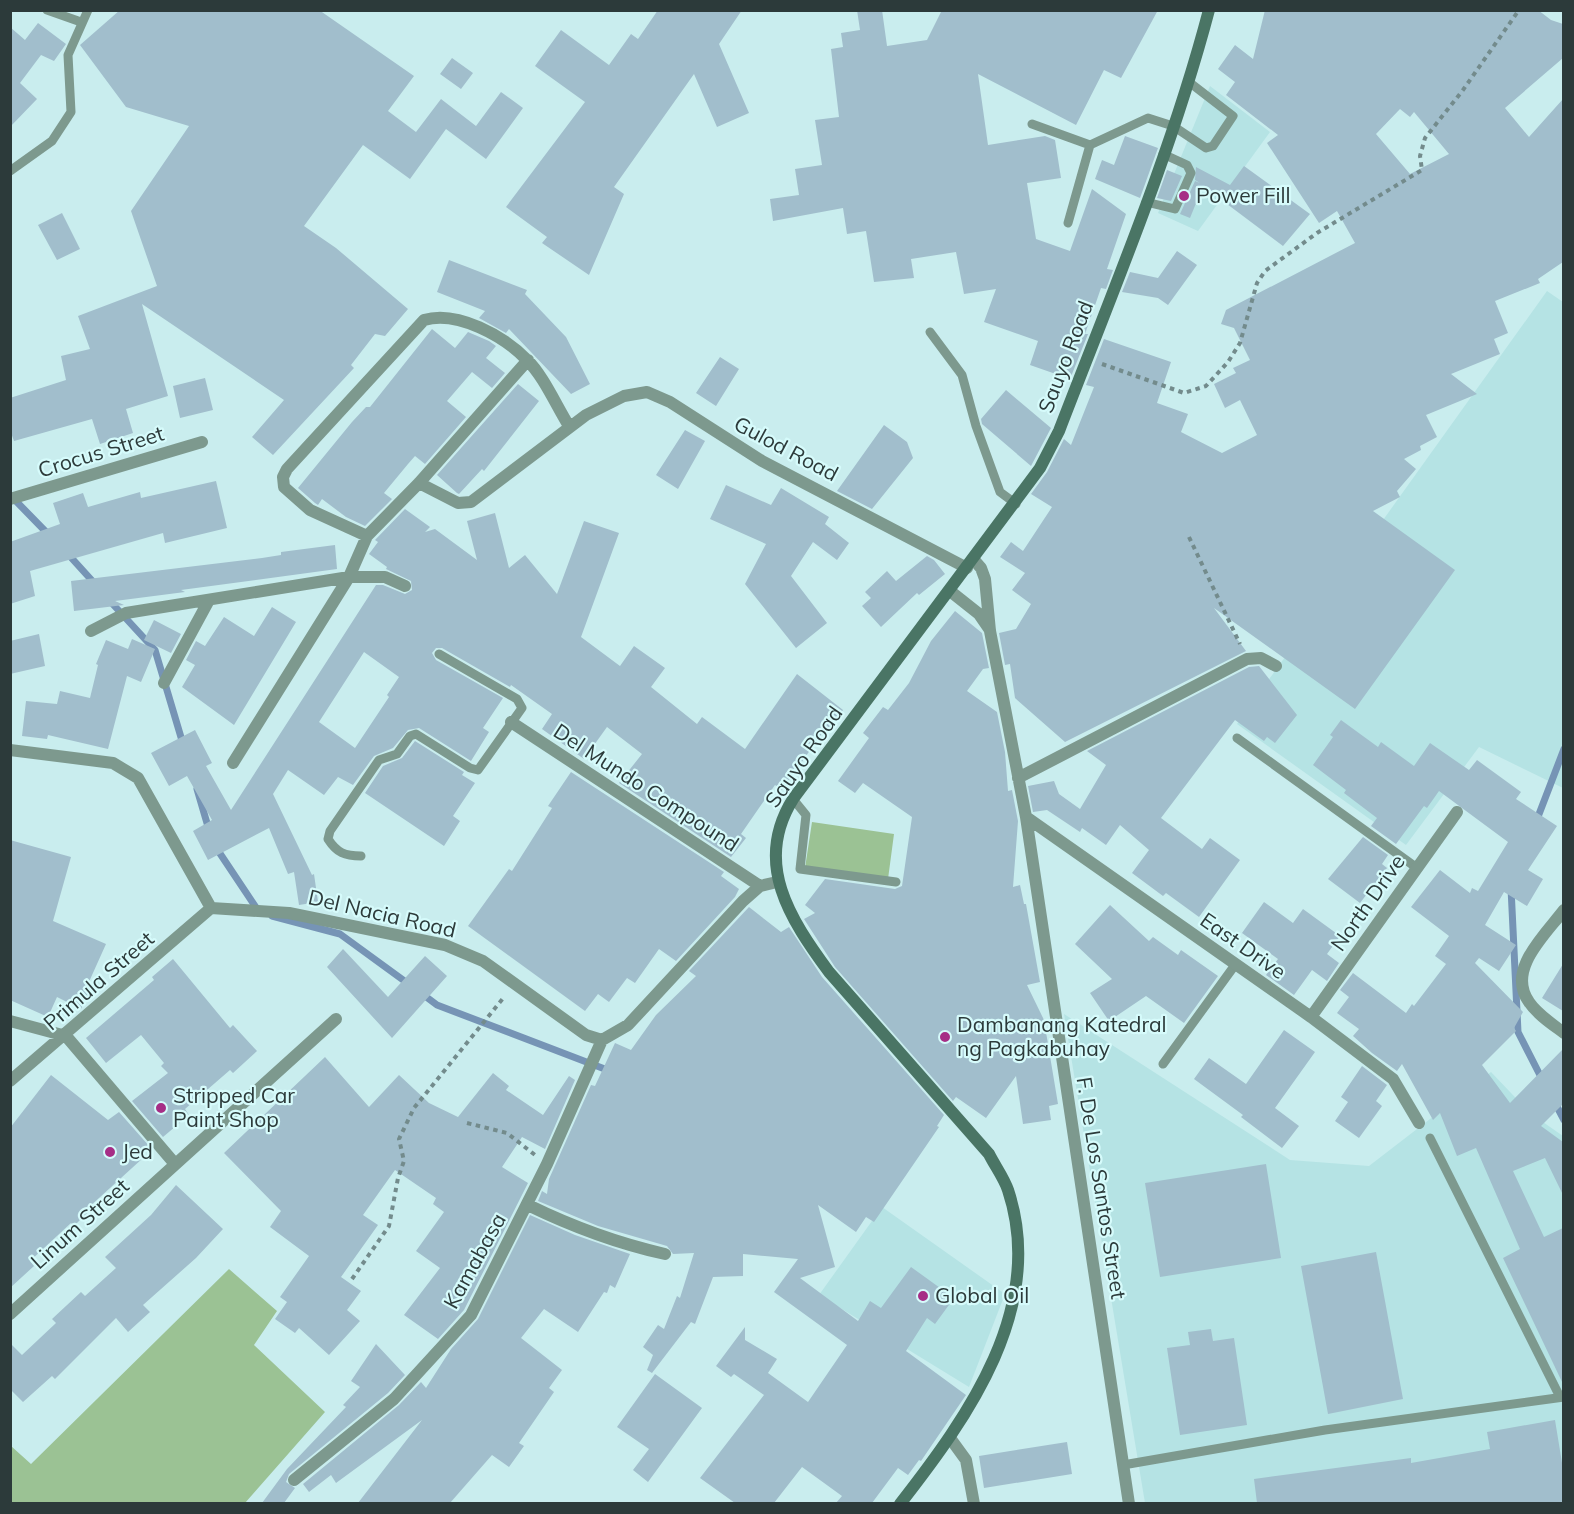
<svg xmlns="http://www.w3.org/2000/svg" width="1574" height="1514" font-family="Mulish,sans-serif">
	<rect width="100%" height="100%" fill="#c9edee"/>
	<!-- built -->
	<path fill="#b5e3e4" d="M1210,86l60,46 -72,99 -40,-18z
		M1547,291l16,11v486l-84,-41 -73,98 -169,-121z
		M1064,1014l226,146 79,6 122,-94 39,41 33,23v367h-418z
		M882,1207l123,87 -36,93 -150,-92z"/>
	<!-- green -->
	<path fill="#9bc294" d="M812,822l82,12 -6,45 -83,-11z
		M229,1269l48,42 -23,34 71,67 -80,91h-234v-57l20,18z"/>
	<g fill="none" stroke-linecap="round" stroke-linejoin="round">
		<!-- stream -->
		<path stroke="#7694b5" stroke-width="7" d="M12,497l37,38
			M67,553l29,32
			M109,600l46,50 28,94
			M197,789l12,41
			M1536,822l28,-73
			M215,846l44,66
			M1511,888l7,144 25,49
			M272,916l68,18 70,51
			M421,993l16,12 173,66
			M1554,1101l10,19"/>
	</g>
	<!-- building -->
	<path fill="#a1becc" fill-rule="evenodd" d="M120,10h199l95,66 -26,35 28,21 25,-33 35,27 25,-34 22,16 -37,51 -40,-30 -36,50 -47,-34 -59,81 32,22 72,61 -23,27 -10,-2 -24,31 3,3 -81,87 -21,-18 32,-37 -142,-96 26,92 -42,13 7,24 -33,11 -8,-25 -78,22 -4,-11v-32l56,-18 -5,-24 29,-7 -12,-33 79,-30 -26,-75 58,-85 -63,-19 -46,-62z
		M658,10h84l-23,34 30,69 -32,14 -23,-53 -80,113 10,7 -35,81 -47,-32 5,-6 -41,-30 79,-105 -50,-36 26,-36 48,35 22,-31 7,5z
		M857,10h25l5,36 40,-6 15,-30h216l-37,68 -17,-8 -28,55 -98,-51 10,71 57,-9 10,4 6,38 -34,5 9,56 34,12 22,-62 34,25 -19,55 6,1 -7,19 -5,-1 -16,46h3l-18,45 -40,-14 8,-24 -54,-19 12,-33 -32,5 -8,-42 -45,7 3,19 -40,4 -8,-51 -19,3 -4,-26 -70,13 -3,-22 29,-4 -4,-26 27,-4 -7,-45 24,-3 -8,-68 12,-2 -2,-14 19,-3z
		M1265,10h273l13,10 12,4v34l-58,50 24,29 34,-38v163l-25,17 2,4 -45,18 13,32 -14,6 6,15 -49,20 26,20 -51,21 11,22 -17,9 1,4 -17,9 12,10 -19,22 3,6 -27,14 82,59 -100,139 -141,-101 32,43 -181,91 -50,-44 -5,-34 -5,1 -6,-32 17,-4 15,-25 -19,-14 13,-17 -25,-16 11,-15 12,9 29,-44 -21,-13 16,-22 17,-33 7,6 23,-58 -8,-2 18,-46 67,23 -14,41 31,11 -7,18 41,21 35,-18 -17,-35 -15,8 -11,-24 22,-11 -3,-5 17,-8 -16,-32 -13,-4 5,-14 129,-67 -18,-32 -18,12 -52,-80 11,-8 -52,-40 9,-13 -17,-13 17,-24 18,14zM1400,109l10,8 4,-5 35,42 -39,20 -34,-40z
		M38,23l28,21 -12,17 -13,-6 -21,28 17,16 -27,28v-100l15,13z
		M452,58l21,15 -12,16 -21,-15z
		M1125,136l33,12 -18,50 -45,-19 7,-19 12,5z
		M1244,166l66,48 -27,32 -80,-60 -13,32 -10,-4 15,-33 5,2 -5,-3 1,-13 34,18z
		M1167,170l15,6 -11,25 -14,-3z
		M62,213l18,36 -23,11 -19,-35z
		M1177,251l20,14 -29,40 -10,-7 -36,-6 8,-20 28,6z
		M449,260l78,30 -2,4 41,43 24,47 -19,10 -62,-65 -3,4 -27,-15 6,-7 -48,-19z
		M432,329l23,19 13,-16 21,9 7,5 -10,12 19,15 -13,15 -20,-16 -25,29 19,16 -41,47 -10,-8 -7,8 -24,29 8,6 -27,27 -19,-9 -24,-18 -4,6 -3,-2 -17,-15 54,-66 14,-15h4z
		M720,357l19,12 -23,37 -20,-13z
		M205,378l8,32 -33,8 -7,-32z
		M518,384l21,17 -55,70 -2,-2 -23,25 -2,-1 -20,-18z
		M1006,390l45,38 -20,38 -49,-42 -1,-5z
		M884,425l23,17 6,16 -41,51 -35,-18z
		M685,430l20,11 -27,48 -22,-14z
		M216,481l11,47 -62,15 -2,-10 -133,38 5,25 -25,8v-62l50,-18 -7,-21 30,-10 5,14 52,-15 1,6z
		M726,485l45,20 10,-17 48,29 -4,7 24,19 -12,17 -24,-18 -22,34 36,47 -31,25 -51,-64 21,-40 -56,-25z
		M405,509l25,18 -5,5 10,-3 42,31 -10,-39 28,-8 14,55 16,-13 32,39 27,-73 35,12 -38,104 39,29 14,-20 31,22 -14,19 46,37 5,-7 43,32 52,-75 46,36 -15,21 -3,-2 -43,61 -7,-5 -34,49 5,4 -15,19 -112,-74 23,-29 -35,-27 -23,32 -42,-30 10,-15 -41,-29 -1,2 -68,-39h-6l-4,5 4,7 67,38 -20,30 6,4 -18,29 -52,-33 -11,2 -15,18 -19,8 -21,29 -15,-8 -14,18 -36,-25 -15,24 39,81 2,-1 4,28 -19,3 -5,-33 -6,2 -19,-46 -61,32 -15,-29 19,-11 -25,-44 -18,10 -18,-33 44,-23 17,33 -6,3 25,44 145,-225h7l22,9 7,-4 -1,-9 -25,-12 1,-2 -18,-13 9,-12 -3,-2zM364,652l35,25 -12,18 2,2 -34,51 -36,-26z
		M335,545l2,24 -156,21 4,2 -70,9 9,4 -50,6 -3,-30 191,-23 19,-3v-3z
		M927,556l7,4 11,14 -26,21 -2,-2 -36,34 -19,-21 9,-8 -6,-6 22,-21 9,10z
		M272,607l24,15 -62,103 -52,-38 13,-22 -9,-5 10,-19 9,5 19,-29 30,19z
		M955,611l27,22 7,35 -6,1 -16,22 30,21 8,40 3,39 4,-1 6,31 -5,66 7,-2 4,19h2l14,78 -13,3 17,35 14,84 -9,2 2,14 -28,4 -7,-48 -30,42 -30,-21 -3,4 -118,-134 -31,-48 11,-6 -10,-8 20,-26 70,10 7,-3 10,-69 -49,-34 -8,10 -17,-12 31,-43 -6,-5 20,-26 5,3 21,-27 22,-42z
		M154,620l27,14 -10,19 -27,-13z
		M39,634l6,32 -35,8v-33z
		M132,639l23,10 -14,33 -14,-6 -19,73 -60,-14 -1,4 -25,-3 4,-35 31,3 3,-13 30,7 8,-33 -2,-1 10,-24 22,9z
		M1259,666l38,49 -22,28 -8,-6 -3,4 -29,-21 -74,98 41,31 8,-11 30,22 -41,57 -33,-24 -3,3 -31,-23 17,-23 -29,-25 -14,20 -24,-17 -2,4 -33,-22 -14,2 -5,-26 26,-5 5,13 21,15 26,-44 -19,-14 162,-84z
		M1341,720l37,27 3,-5 33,24 16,-23 39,27 8,-10 44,32 -5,7 41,27 -29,44 15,9 -16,27 -23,-14 -19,33 31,20 -17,26 -20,-13 -4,5 48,49 -9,16 2,3 -34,34 28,38 53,-54v55l-22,22 22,16v53l-18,-37 -32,13 31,66 19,-9v156l-60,-126 17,-9 -44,-101 -19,8 -17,-43 -7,7 -31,-56 -5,7 -25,-18 -19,-17 6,-7 -22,-16 12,-16 -9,-7 13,-17 53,40 6,-9 2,2 32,-42 -11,-8 14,-20 -38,-29 29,-37 30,23 2,-5 6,3 30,-49 -69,-51 -12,17 -3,-2 -28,38 -25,-18 6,-8 -33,-25 2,-3 -33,-25 20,-28 -3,-2z
		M415,741l49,31 -2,3 13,8 -22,33 7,5 -16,25 -79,-53 18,-27 19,-8z
		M571,772l153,100 -3,4 18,13 -4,8 -59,64 -17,-12 -24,34 -8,-5 -18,24 -11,-8 -13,17 -117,-85 41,-57 3,2 40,-63 -4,-2z
		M1363,837l25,18 -6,9 5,4 -27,35 -32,-24z
		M10,840l61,17 -18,64 53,23 -18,40 4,2 -11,23 -24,-12 -9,20 -38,-17z
		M1264,902l29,21 10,-14 37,27 -13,18 12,9 -12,18 -15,-11 -18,25 -28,-20 12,-16 -36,-26z
		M1110,905l39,36 4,-4 25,18 3,-5 37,26 -34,47 -38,-27 -37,25 -19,-28 22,-14 -37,-35z
		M749,907l32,25 8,-5 33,50 122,138 -7,11 2,1 -65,95 -8,-5 -10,15 -38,-27 17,62 -35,11 58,43 12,-20 11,7 30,-41 43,31 -19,26 -8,-6 -21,33 60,44 -45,66 -2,-1 -11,15 -10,-7 -26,35h-36l6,-7 -40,-29 -28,36h-39l-35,-25 64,-83 -30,-21 -3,3 -15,-11 29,-39v13l32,19 -9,14 40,29 39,-57 -73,-53 24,-33 -55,-5v22l-30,1 -18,47 -4,-2 -39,51 -5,-3 6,-15 -10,-8 15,-22 6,4 13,-33 3,2 14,-45 -21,1 -6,-8 -69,-20 -60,-25 4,-10 5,3 2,-15 42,-94 4,1 20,-43 16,7 25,-35 40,-39 -7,-5z
		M343,949l45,48 37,-41 22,20 -55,62 -65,-71z
		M173,959l57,69 3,-3 24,26 -24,22 -3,-3 -45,39 4,6 -26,22 -31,-36 36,-28 -7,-7 3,-3 -23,-28 -35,28 -20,-25 68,-58 -2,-3z
		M1563,964v47l-21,-13z
		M1284,1030l31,22 -40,56 24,18 -17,22 -41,-31 2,-2 -49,-36 15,-21 37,26z
		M325,1057l44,50 30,-32 30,28 29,14 35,-44 16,13 -3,4 37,25 26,-39 6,4 -30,69 -23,-12 -20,30 26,16 -64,127 -26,29 -34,-24 36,-47 -24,-17 28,-39 -11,-8 3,-6 -41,-28 -32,45 15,10 -37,52 20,14 -14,19 13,11 -31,34 -30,-27 -4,5 -20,-14 12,-17 -7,-5 29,-41 -39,-29 11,-16 -57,-58z
		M1362,1066l25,19 -11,16 6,5 -23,32 -24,-17 13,-19 -7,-5z
		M51,1075l57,45 11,-8 31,35 -10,8 3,3 -55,50 2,2 -16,16 -3,-3 -41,38 4,5 -24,22v-160z
		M1266,1164l15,94 -121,19 -15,-94z
		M176,1185l47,44 -27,29 -53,47 7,7 -22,20 -12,-14 -61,61 -3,-3 -29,26 -13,-13v-46l12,12 34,-32 -4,-4 29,-27 4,4 31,-28 -11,-11 46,-42z
		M530,1215l45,20 55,19 -15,34 -5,-3 -3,8 -3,-1 -26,40 -34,-23 -23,29 41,32 -13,18 5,4 -35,51 5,3 -15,21 -17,-12 -42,48h-92l64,-83 -86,63 -5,-8 -22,17 -6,-8 96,-79 22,-23 5,6 25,-39 27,-30z
		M1376,1252l27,147 -75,15 -27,-148z
		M1211,1329l2,12 21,-3 13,87 -67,10 -13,-87 23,-3 -2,-13z
		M376,1344l29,31 -17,18 -99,81 -3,8 9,6 -11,15h-22l25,-34 59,-62 -3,-2 17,-18 -9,-6z
		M655,1374l47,34 -54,74 -15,-12 16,-21 -32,-22z
		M1555,1420l8,49v34h-306l-3,-24 157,-21v5l79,-14 -3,-17z
		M1067,1442l5,32 -88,14 -5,-32z"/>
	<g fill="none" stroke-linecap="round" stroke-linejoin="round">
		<!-- path -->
		<path stroke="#738b8c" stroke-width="4" stroke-dasharray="4.5 4.5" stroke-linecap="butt" d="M1102,364l82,29 22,-7 22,-24 12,-19 17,-60 8,-12 52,-38 105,-63 -2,-14 5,-18 38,-48 56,-80
			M1189,537l51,107
			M467,1123l40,10 28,22
			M352,1279l37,-53 9,-48 6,-17 -5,-22 15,-31 91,-112"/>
		<!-- lane -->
		<path stroke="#7d998e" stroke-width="9" d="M47,10l34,12
			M1032,124l58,21
			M10,171l42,-30 19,-29 -3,-57 20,-45
			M1146,202l29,7 16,-36 -4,-8 -24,-11
			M1068,223l22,-78 58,-27 25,8 33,22 7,-2 20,-30 -44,-34
			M930,332l32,43 14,51 24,66 16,12
			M1237,738l180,130
			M793,799l13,16 -6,54 96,13
			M361,856c-16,0 -24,-3 -33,-17l2,-8 49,-71 18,-6 13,-18 6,-2 54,34 8,2 44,-62 -5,-9 -78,-45
			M1163,1064l72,-99
			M1430,1138l130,259
			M1123,1465l202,-35 239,-33"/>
		<!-- street -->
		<path stroke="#7d998e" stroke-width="12" d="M419,483l39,20 13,-1 115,-87 38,-19 23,-4 23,10 92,59 205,107
			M10,499l192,-57
			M367,536l-57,-26 -26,-23 -1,-10 4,-8 137,-149c33,-10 80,16 103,40 16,15 30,47 42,66
			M974,560l7,8 4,11 5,52 36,186 103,687
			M950,591l29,23 11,16
			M91,631l35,-18 223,-36h36l20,9
			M164,683l44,-81
			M511,722l249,164
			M10,750l103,13 25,15 73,130
			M233,763l116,-186 18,-41 52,-53 109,-123
			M1018,778l229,-119 14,-1 15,8
			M1026,817l285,200 82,62 26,44
			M211,908l78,5 156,32 38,16 103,74 16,5 26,-15 115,-124 17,-15 17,-4
			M1564,910c-19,25 -58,60 -35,92 8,12 23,22 35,31
			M1311,1017l146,-205
			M10,1021l56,15 109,128
			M10,1081l201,-173
			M528,1205c45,22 88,38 137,49
			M10,1314l326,-295
			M950,1438l16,22 8,44
			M294,1480l100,-81 77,-84 76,-151 55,-124"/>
		<!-- secondary -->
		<path stroke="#4a7565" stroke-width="12" d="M900,1504c68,-87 147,-197 108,-314 -4,-12 -13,-24 -19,-36l-160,-182c-39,-53 -76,-109 -36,-173l247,-331 19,-37c53,-138 112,-277 150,-421"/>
	</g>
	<!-- markers -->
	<g fill="#a62e86" stroke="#d6fbfb" stroke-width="2">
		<circle cx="1184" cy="196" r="6"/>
		<circle cx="945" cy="1037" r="6"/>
		<circle cx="161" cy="1108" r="6"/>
		<circle cx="110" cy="1152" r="6"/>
		<circle cx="923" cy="1296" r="6"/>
	</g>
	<g text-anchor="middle" stroke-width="4.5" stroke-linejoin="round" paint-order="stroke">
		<!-- poi labels -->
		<g font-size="21" fill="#2c3a3a" stroke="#d6fbfb" text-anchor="start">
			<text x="1196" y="203">Power Fill</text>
			<text x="957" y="1032">Dambanang Katedral<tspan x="957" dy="24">ng Pagkabuhay</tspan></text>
			<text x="173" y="1103">Stripped Car<tspan x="173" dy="24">Paint Shop</tspan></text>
			<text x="122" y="1159">Jed</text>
			<text x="935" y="1303">Global Oil</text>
		</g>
		<!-- street labels -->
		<g font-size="21" fill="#2c3a3a" stroke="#d6fbfb">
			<text transform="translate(1066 357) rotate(-69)" y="7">Sauyo Road</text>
			<text transform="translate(786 449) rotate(28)" y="7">Gulod Road</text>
			<text transform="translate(101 452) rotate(-17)" y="7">Crocus Street</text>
			<text transform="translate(804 757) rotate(-55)" y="7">Sauyo Road</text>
			<text transform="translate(646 788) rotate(33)" y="7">Del Mundo Compound</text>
			<text transform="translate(1368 903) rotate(-55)" y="7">North Drive</text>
			<text transform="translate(382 914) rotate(13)" y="7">Del Nacia Road</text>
			<text transform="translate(1243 946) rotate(35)" y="7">East Drive</text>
			<text transform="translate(99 981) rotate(-41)" y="7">Primula Street</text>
			<text transform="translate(1101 1188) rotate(81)" y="7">F. De Los Santos Street</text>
			<text transform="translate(80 1224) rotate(-42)" y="7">Linum Street</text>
			<text transform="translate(475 1261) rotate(-61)" y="7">Kamabasa</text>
		</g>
	</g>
	<!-- border -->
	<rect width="1574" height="1514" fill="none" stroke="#2c3a3a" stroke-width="24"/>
</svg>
